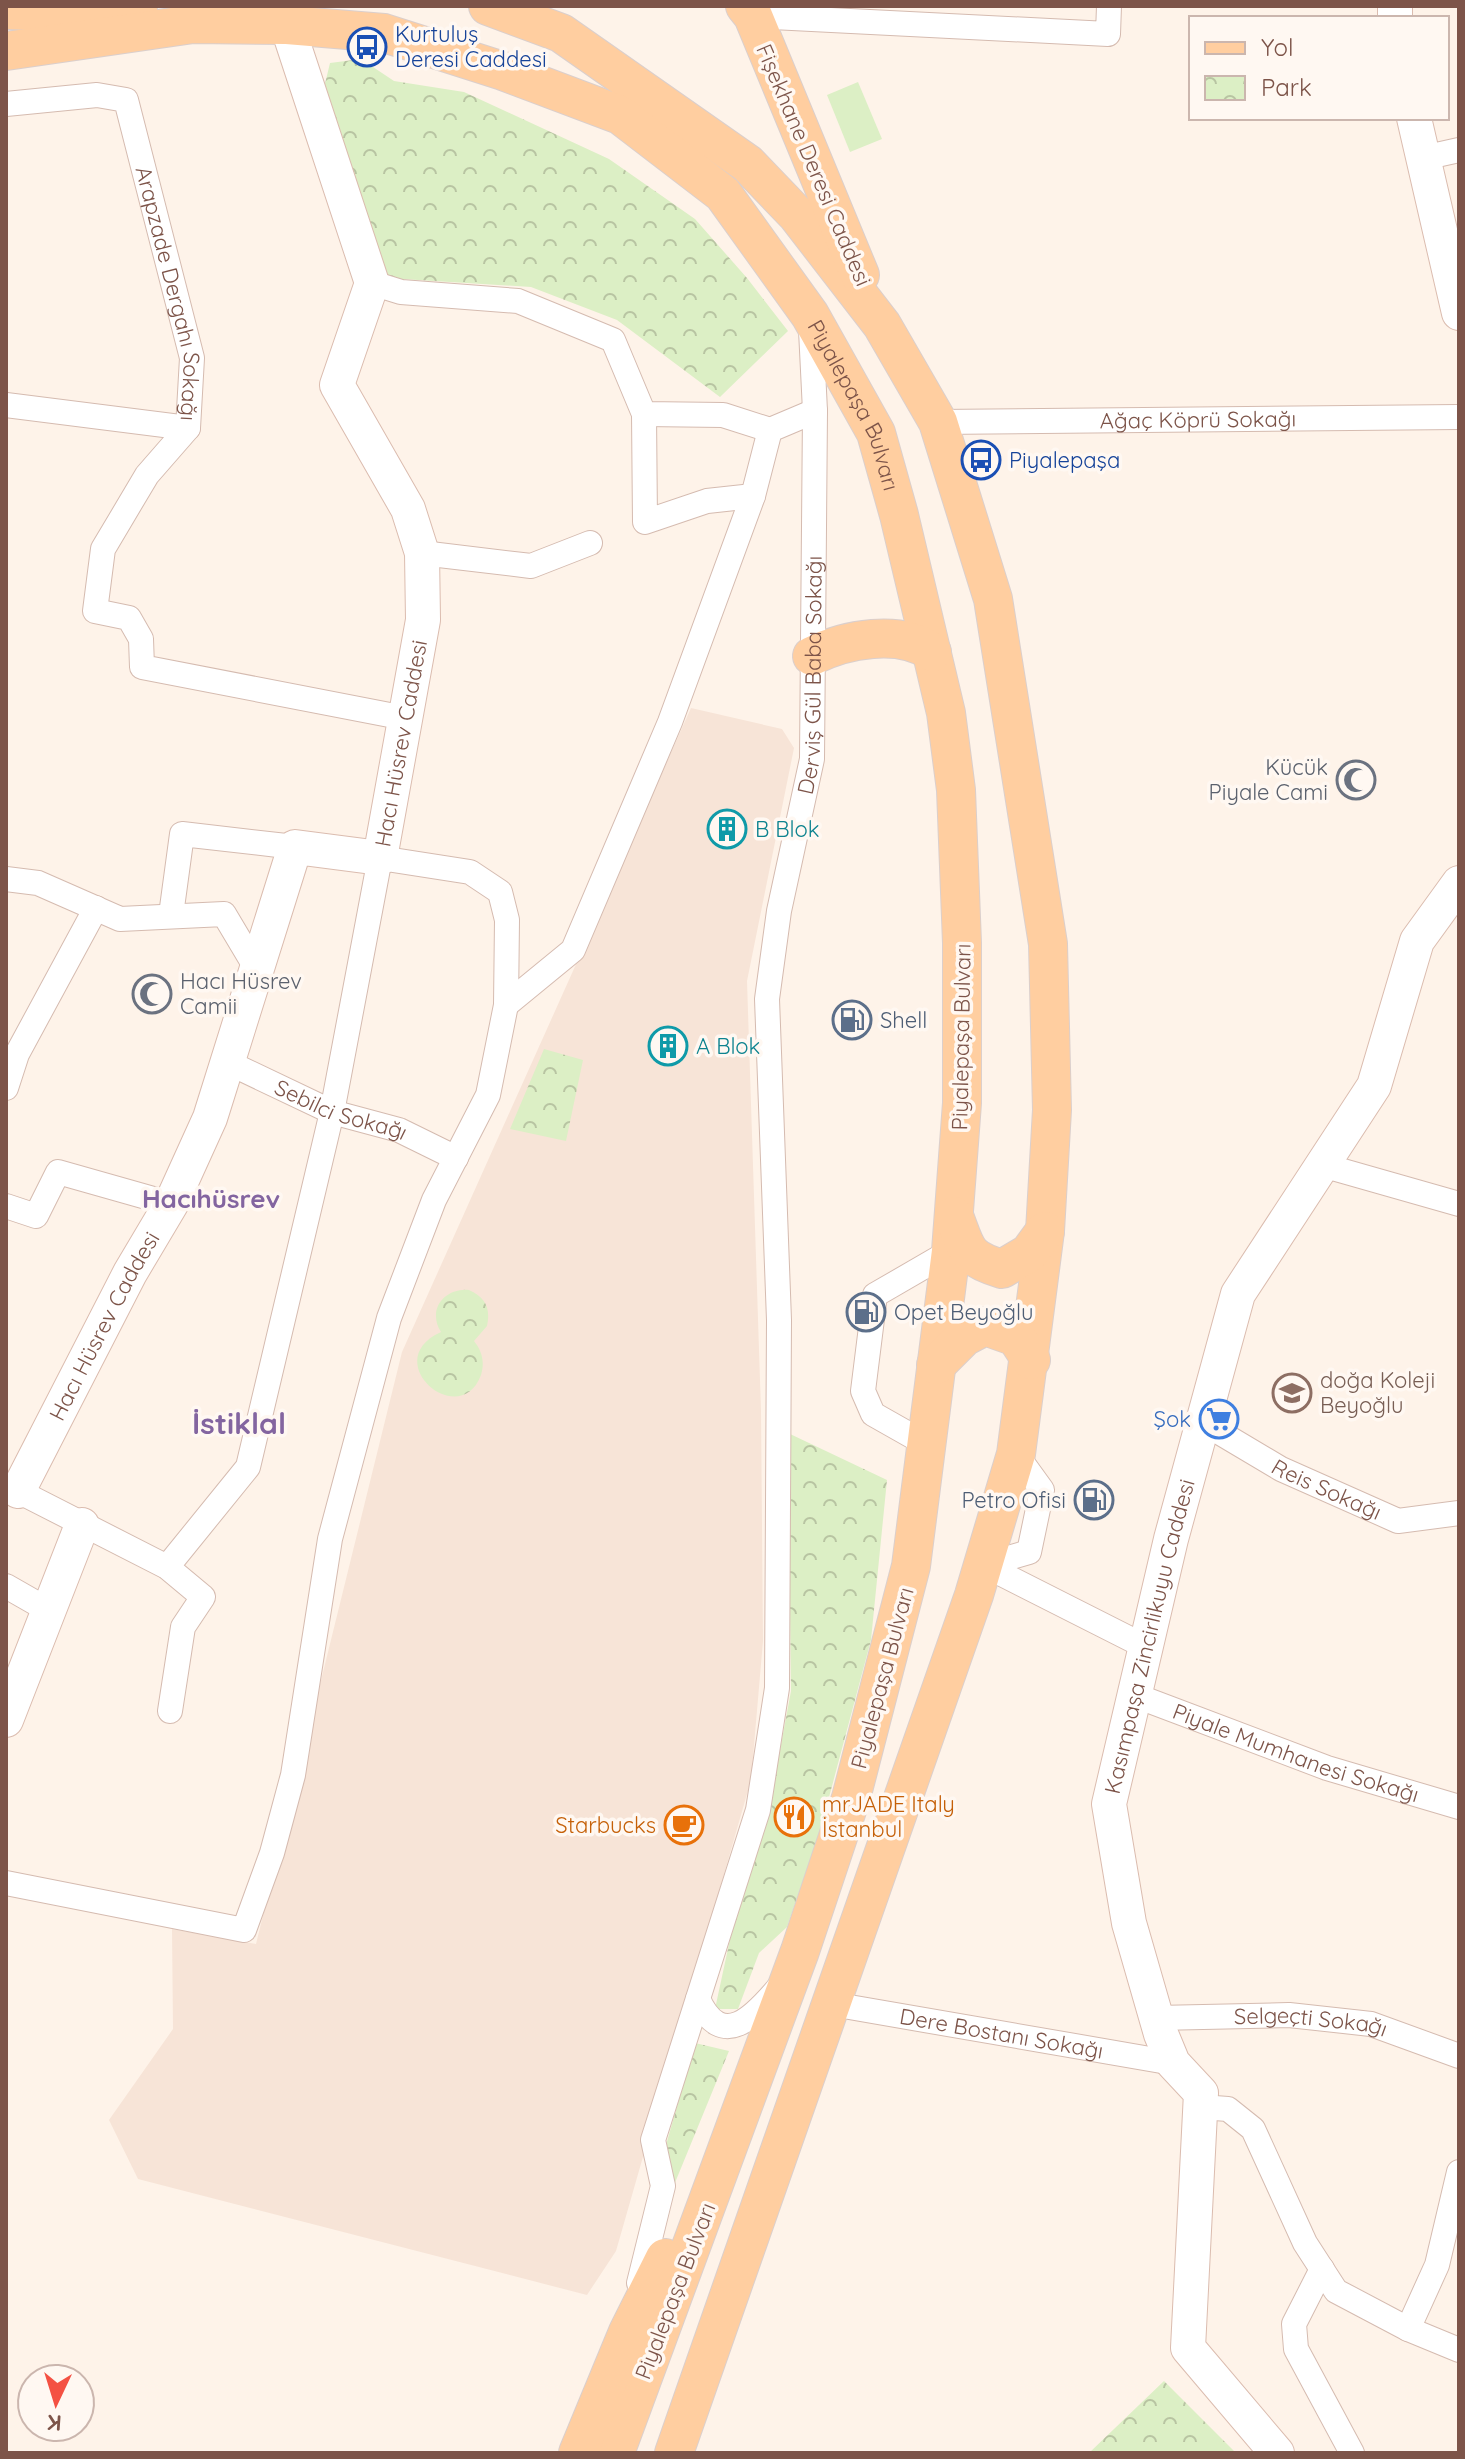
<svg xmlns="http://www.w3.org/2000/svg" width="1465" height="2459" font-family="Quicksand,sans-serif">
	<defs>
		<pattern id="park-crowns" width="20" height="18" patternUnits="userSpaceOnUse" patternTransform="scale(2)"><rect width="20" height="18" fill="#dcefc5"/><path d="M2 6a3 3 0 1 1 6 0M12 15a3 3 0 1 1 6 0" fill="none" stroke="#b8c4a2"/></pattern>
	</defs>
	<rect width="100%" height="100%" fill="#fef3e9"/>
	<!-- residential -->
	<path fill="#f7e4d7" d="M691,708l91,21 12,19 -47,233 14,430 2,230 -12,139 -135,471 -29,44 -449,-116 -29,-59 64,-91 -1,-100 84,15 146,-592z"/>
	<!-- green -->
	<path fill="#dcefc5" d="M858,82l24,57 -32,13 -23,-57z"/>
	<!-- park -->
	<path fill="url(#park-crowns)" d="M361,59l33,22 70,11 145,67 86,60 52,59 41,53 -68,66 -103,-77 -86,-33 -145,-9 -63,-186 7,-29z
		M544,1049l39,11 -17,81 -56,-12z
		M469,1290c16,7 22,18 18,36l-13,15c8,10 11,21 7,34 -21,57 -104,-14 -40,-43 -14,-22 3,-44 28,-42z
		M788,1433l99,47 -16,160 -51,191 -33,96 -28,26 -21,56h-23l17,-79 39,-132 20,-107z
		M695,2043l34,8 -57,139 -8,-38z
		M1164,2381l72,72h-147z"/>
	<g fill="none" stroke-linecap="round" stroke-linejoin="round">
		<!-- street casing -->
		<g stroke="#d5bbb0" stroke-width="26">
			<g id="street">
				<path d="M753,6v10l355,18 1,-28"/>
				<path id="s1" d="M6,104l91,-9 29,5 66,258 -4,70 -41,47 -44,74 -8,62 34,7 12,21 1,28 263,51"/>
				<path d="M1423,158l36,-8"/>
				<path d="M372,283l29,9 117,9 95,39 31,74 79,1 47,15"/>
				<path d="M6,405l182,23"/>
				<path d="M644,414l1,108 62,-21 46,-5"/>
				<path id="s2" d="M938,422l521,-5"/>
				<path d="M422,553l109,13 59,-23"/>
				<path d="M6,879l32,4 82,36 104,-5 34,57"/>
				<path d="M171,915l11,-81 113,13"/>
				<path d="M506,1005l67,-55 97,-228 83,-226 17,-66 45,-19"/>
				<path id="s3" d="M227,1062l105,50 67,18 57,28"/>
				<path d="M6,1088l11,-34 79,-146"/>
				<path d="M1322,1165l137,39"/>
				<path d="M6,1206l30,10 22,-44 113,32"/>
				<path id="s4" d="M1202,1422l79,47 117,52 61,-8"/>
				<path d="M926,1444l-53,-30 -10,-23 12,-96 76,-44"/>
				<path d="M18,1491l149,76 36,30 -20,30 -13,84"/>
				<path d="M984,1565l162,82"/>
				<path d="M984,1565l45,-13 13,-62 -26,-36"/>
				<path d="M6,1586l42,24"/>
				<path id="s5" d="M1134,1695l193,73 132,39"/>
				<path d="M6,1883l238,47 28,-77 21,-78 37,-236 59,-221 45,-118 54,-105 18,-90 1,-85 -7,-28 -30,-20 -90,-14 -48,254 -84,355 -81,100"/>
				<path d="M698,1999c24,53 57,17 82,-13"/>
				<path id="s6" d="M832,2004l341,59"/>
				<path id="s7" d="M1157,2018l132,-3 82,9 88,32"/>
				<path d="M1201,2107l27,2 25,20 52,114 31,48 72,38 51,21"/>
				<path d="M1322,2269l-28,55 2,25 56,104"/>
				<path id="s8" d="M639,2283l24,-97 -10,-46 105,-330 19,-122 2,-368 -12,-321 12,-88 33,-152 3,-348 -4,-81"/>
				<path d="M1408,2329l29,-64 22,-93"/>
			</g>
		</g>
		<!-- secondary casing -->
		<g stroke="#dbbcaf" stroke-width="36">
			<g id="secondary">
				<path d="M1395,6v12"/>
				<path d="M1414,118l45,195"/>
				<path id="s9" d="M18,1491l112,-218 41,-69 39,-86 85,-271 85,11 43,-238 -1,-67 -14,-44 -71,-124 35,-102 -85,-258"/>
				<path d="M6,1720l76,-195"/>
				<path id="s10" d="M1277,2453l-89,-105 13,-255 -28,-30 -12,-29 -32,-111 -20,-119 62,-265 67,-245 136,-208 43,-145 42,-58"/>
			</g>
		</g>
		<!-- primary casing -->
		<g stroke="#dbcfcc" stroke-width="40">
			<g id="primary">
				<path d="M488,6l73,27 187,131 49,51 85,110 56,97 55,177 55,345 4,166 -7,121 -29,223 -42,141 -300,858"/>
				<path d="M745,6l8,10 107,259"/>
				<path d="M6,10l133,5"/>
				<path id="s11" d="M6,51l187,-27 94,1 97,8 119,38 117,44 103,79 87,121 66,118 23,82 47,198 10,77 6,153v160l-11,148 -40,315 -60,232 -51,153 -185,502"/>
				<path d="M812,656c33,-17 88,-27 120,-4"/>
				<path d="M954,1216c13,34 11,42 48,53l27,-16 16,-22"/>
				<path d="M936,1365l28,-28 21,-11 31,11 15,23"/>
				<path d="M578,2453l50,-121 37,-74"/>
			</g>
		</g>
		<!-- street -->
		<use href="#street" stroke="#fff" stroke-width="24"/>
		<!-- secondary -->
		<use href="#secondary" stroke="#fff" stroke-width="34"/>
		<!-- primary -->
		<use href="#primary" stroke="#ffcea0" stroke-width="38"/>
	</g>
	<!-- icons -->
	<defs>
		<g id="bus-ring" transform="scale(2)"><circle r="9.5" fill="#fff8f2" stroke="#1a4fb4" stroke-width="1.5"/><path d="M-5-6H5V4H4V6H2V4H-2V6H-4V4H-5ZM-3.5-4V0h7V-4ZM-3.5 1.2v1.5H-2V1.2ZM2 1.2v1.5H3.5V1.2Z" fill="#1a4fb4"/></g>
		<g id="mosque-ring" transform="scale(2)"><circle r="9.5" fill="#fff8f2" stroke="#6b7280" stroke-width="1.5"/><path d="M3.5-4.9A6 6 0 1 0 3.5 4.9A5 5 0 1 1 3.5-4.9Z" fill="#6b7280"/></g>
		<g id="building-ring" transform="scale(2)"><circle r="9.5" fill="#fff8f2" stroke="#0f9aa8" stroke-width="1.5"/><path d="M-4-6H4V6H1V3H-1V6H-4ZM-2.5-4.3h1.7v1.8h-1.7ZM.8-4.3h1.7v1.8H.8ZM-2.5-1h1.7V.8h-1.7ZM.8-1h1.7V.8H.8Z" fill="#0f9aa8"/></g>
		<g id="fuel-ring" transform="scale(2)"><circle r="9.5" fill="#fff8f2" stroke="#5c6f8a" stroke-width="1.5"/><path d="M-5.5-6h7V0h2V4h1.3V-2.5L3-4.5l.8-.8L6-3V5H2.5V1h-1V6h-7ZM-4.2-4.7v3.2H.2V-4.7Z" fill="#5c6f8a"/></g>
		<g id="school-ring" transform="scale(2)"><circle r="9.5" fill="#fff8f2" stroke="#8d6e63" stroke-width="1.5"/><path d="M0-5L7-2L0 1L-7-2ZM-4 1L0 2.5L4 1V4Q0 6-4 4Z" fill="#8d6e63"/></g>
		<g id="supermarket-ring" transform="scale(2)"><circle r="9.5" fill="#fff8f2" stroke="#3f7fe0" stroke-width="1.5"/><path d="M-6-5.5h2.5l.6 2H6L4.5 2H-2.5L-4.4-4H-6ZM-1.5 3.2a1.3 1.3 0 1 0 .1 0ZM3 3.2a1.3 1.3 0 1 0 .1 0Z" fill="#3f7fe0"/></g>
		<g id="restaurant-ring" transform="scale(2)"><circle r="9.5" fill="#fff8f2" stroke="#e8710a" stroke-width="1.5"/><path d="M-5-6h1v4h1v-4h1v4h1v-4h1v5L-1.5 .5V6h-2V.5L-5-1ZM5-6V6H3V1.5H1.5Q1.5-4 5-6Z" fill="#e8710a"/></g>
		<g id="cafe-ring" transform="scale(2)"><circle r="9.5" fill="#fff8f2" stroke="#e8710a" stroke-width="1.5"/><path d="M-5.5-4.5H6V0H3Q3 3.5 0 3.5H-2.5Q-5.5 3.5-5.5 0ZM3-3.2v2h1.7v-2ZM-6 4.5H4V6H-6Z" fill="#e8710a"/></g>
	</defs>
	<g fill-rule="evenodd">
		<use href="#bus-ring" x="367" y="47"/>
		<use href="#bus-ring" x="981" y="460"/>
		<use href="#mosque-ring" x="1356" y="780"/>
		<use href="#building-ring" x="727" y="829"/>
		<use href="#mosque-ring" x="152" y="994"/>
		<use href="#fuel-ring" x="852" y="1020"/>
		<use href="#building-ring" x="668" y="1046"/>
		<use href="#fuel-ring" x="866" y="1312"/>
		<use href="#school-ring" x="1292" y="1393"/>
		<use href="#supermarket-ring" x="1219" y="1419"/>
		<use href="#fuel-ring" x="1094" y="1500"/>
		<use href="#restaurant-ring" x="794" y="1817"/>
		<use href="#cafe-ring" x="684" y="1825"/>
	</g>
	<g text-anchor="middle" stroke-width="7" stroke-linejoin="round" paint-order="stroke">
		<!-- transit labels -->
		<g font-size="22" fill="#164399" stroke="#fff8f2" text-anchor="start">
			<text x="395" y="42">Kurtuluş<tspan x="395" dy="25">Deresi Caddesi</tspan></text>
			<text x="1009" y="468">Piyalepaşa</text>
		</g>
		<!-- street labels -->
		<g font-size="22" fill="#7d5449" stroke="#fff8f2">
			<text transform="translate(814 165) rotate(67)" y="8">Fişekhane Deresi Caddesi</text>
			<text dy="8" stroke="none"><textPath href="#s1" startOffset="320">Arapzade Dergahı Sokağı</textPath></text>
			<text dy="8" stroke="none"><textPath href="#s11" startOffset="1010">Piyalepaşa Bulvarı</textPath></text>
			<text dy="8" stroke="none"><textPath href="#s2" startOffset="260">Ağaç Köprü Sokağı</textPath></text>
			<text dy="8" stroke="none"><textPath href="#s8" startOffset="1634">Derviş Gül Baba Sokağı</textPath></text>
			<text dy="8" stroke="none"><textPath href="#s9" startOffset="906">Hacı Hüsrev Caddesi</textPath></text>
			<text transform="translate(961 1037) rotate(-89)" y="8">Piyalepaşa Bulvarı</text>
			<text dy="8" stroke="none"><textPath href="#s3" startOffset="124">Sebilci Sokağı</textPath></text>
			<text dy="8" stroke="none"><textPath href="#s9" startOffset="186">Hacı Hüsrev Caddesi</textPath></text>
			<text dy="8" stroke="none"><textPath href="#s4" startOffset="142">Reis Sokağı</textPath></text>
			<text dy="8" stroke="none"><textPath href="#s10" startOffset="874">Kasımpaşa Zincirlikuyu Caddesi</textPath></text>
			<text transform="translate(882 1678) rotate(-75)" y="8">Piyalepaşa Bulvarı</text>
			<text dy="8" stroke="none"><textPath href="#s5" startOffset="172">Piyale Mumhanesi Sokağı</textPath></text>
			<text dy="8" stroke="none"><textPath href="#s7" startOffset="154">Selgeçti Sokağı</textPath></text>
			<text dy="8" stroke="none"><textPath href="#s6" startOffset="172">Dere Bostanı Sokağı</textPath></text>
			<text transform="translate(675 2291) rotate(-69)" y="8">Piyalepaşa Bulvarı</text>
		</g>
		<!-- worship labels -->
		<g font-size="22" fill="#5b616d" stroke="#fff8f2" text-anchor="end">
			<text x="1328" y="775">Kücük<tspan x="1328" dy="25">Piyale Cami</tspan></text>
			<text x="180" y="989" text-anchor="start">Hacı Hüsrev<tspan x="180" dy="25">Camii</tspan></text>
		</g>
		<!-- culture labels -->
		<g font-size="22" fill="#0d838f" stroke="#fff8f2" text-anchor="start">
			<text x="755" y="837">B Blok</text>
			<text x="696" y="1054">A Blok</text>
		</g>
		<!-- service labels -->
		<g font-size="22" fill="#4e5e75" stroke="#fff8f2" text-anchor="start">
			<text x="880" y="1028">Shell</text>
			<text x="894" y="1320">Opet Beyoğlu</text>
			<text x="1066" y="1508" text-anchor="end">Petro Ofisi</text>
		</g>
		<!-- education labels -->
		<g font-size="22" fill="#785e54" stroke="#fff8f2" text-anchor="start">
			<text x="1320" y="1388">doğa Koleji<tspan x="1320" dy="25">Beyoğlu</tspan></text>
		</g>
		<!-- shop labels -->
		<g font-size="22" fill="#366cbe" stroke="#fff8f2" text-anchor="end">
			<text x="1191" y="1427">Şok</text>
		</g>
		<!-- food labels -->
		<g font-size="22" fill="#c56008" stroke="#fff8f2" text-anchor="start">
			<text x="822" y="1812">mrJADE Italy<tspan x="822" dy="25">İstanbul</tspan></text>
			<text x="656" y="1833" text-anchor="end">Starbucks</text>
		</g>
		<!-- quarter labels -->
		<g font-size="26" font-weight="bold" fill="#8365a0" stroke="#fff8f2">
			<text x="211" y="1208">Hacıhüsrev</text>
		</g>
		<!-- district labels -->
		<g font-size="30" font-weight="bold" fill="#8365a0" stroke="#fff8f2">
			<text x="239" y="1434">İstiklal</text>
		</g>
	</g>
	<!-- border -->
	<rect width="1465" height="2459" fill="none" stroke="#7d5449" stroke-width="16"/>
	<!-- legend -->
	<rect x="1189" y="16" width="260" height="104" fill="#fff8f2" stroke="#cbb6ae" stroke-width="2"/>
	<rect x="1205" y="42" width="40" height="12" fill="#ffcea0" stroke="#cbb6ae" stroke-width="2"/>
	<text x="1261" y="56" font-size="24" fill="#7d5449">Yol</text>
	<rect x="1205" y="76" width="40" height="24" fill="url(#park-crowns)" stroke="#cbb6ae" stroke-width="2"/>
	<text x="1261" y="96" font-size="24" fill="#7d5449">Park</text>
	<!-- north arrow -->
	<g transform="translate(56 2403) rotate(184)"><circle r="38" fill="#fff8f2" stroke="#cbb6ae" stroke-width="2"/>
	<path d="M0-6L14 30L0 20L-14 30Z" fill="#f45143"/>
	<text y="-12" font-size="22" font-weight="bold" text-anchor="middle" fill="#7d5449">K</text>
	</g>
</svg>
